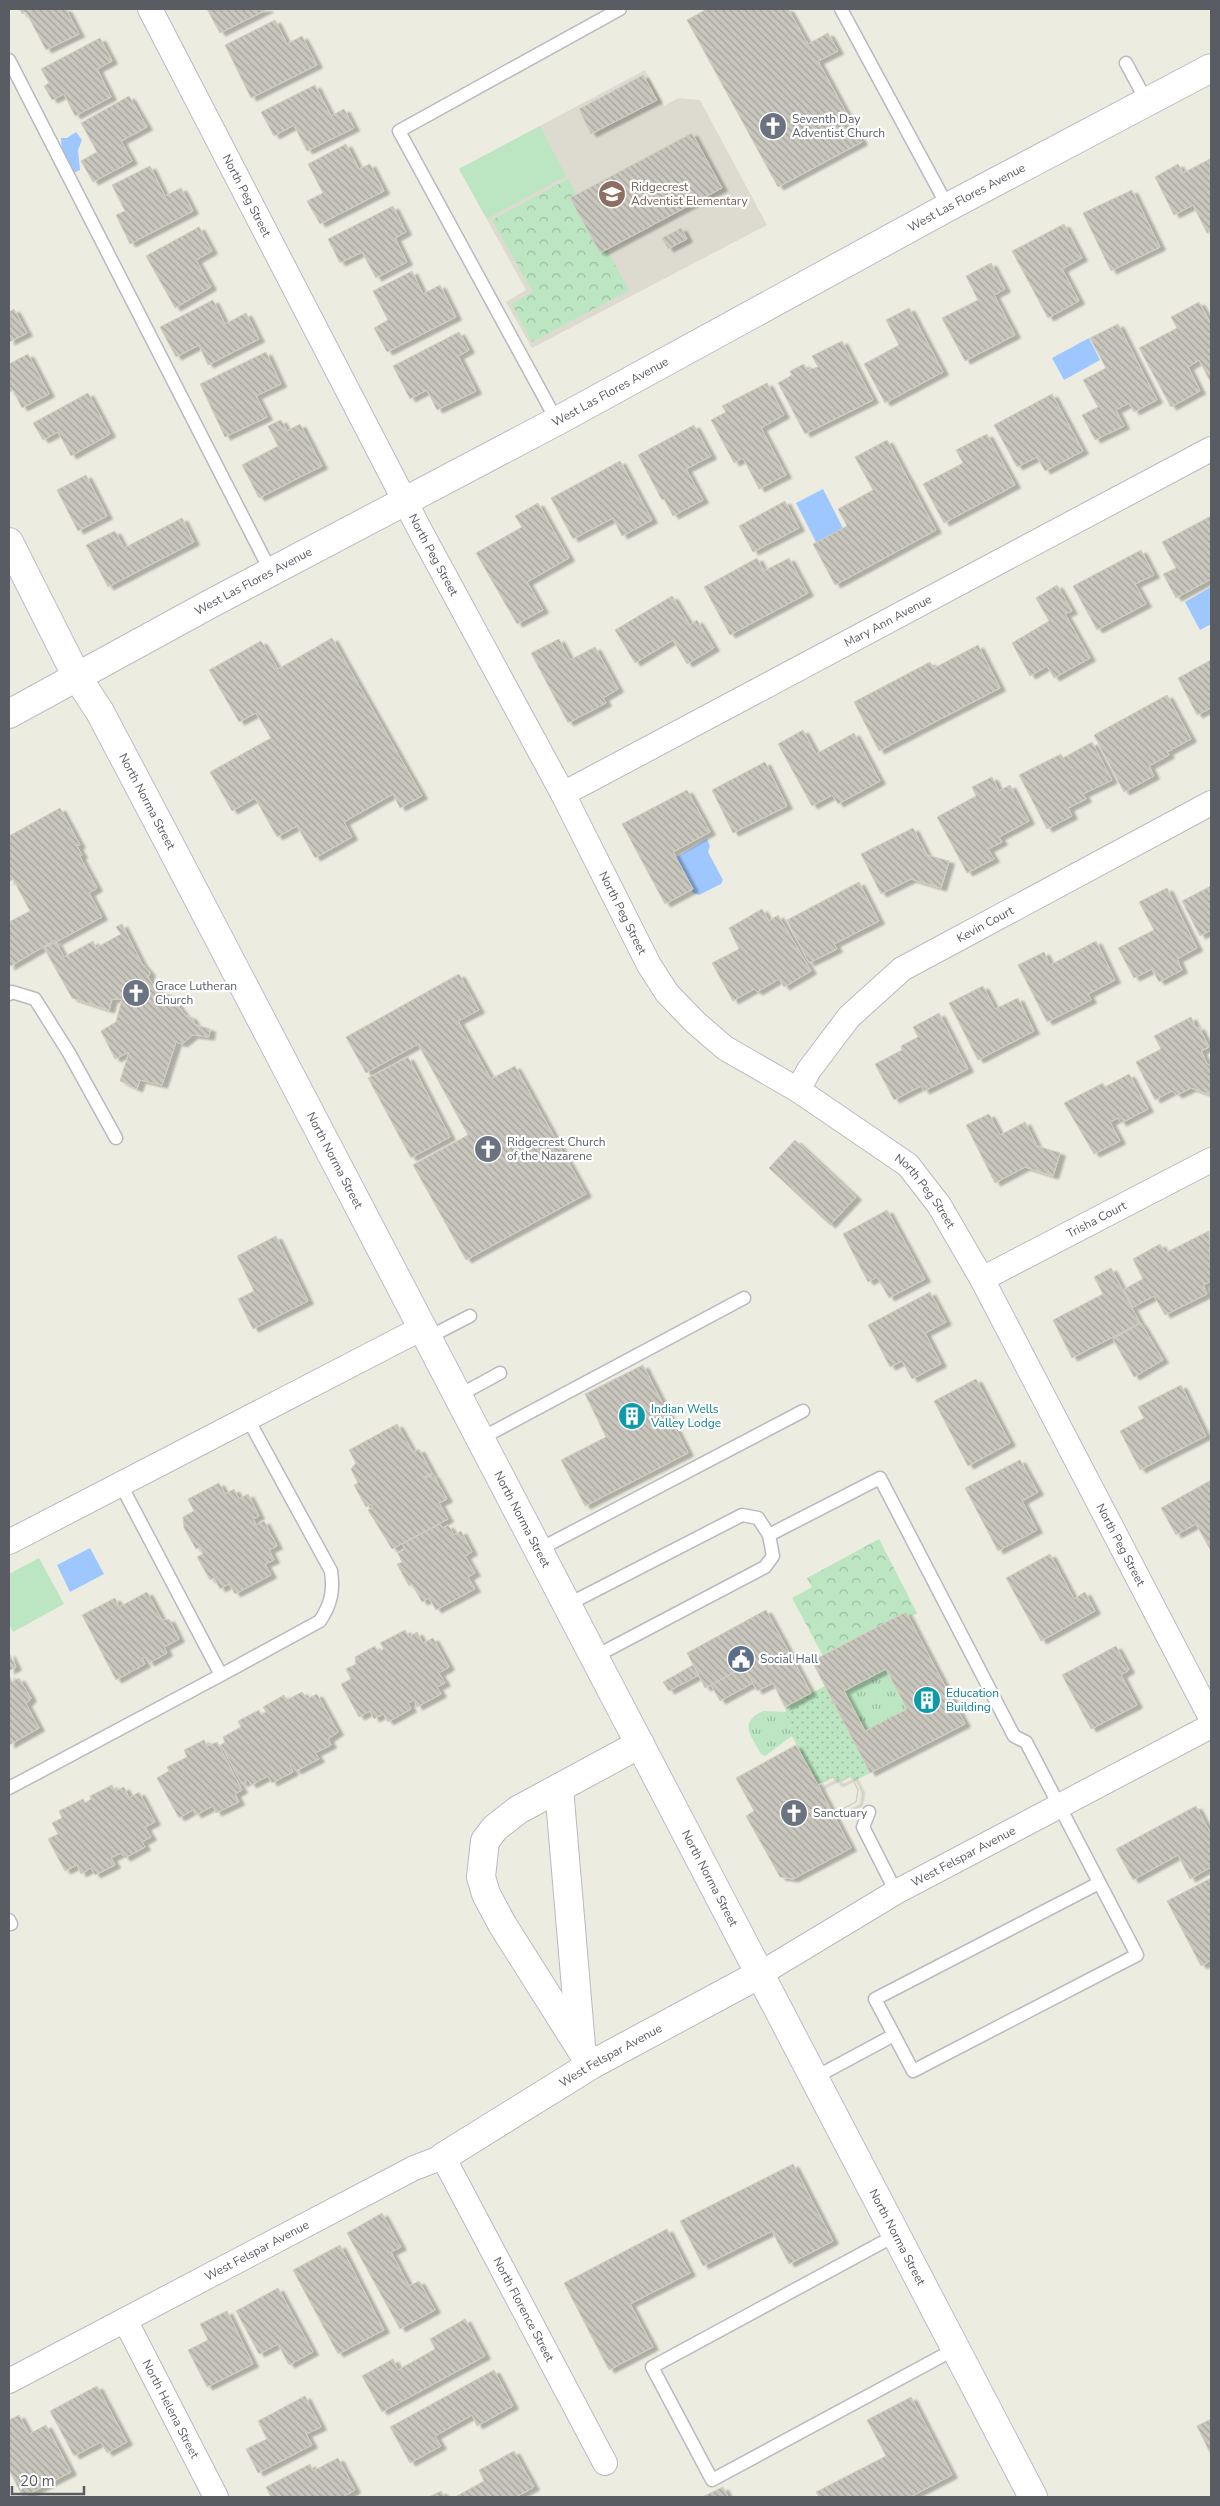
<svg xmlns="http://www.w3.org/2000/svg" width="1220" height="2506" font-family="'Nunito Sans',sans-serif">
	<defs>
		<pattern id="grass-tufts" width="24" height="20" patternUnits="userSpaceOnUse" patternTransform="scale(1.25)"><rect width="24" height="20" fill="#bbe6c1"/><path d="M3 7l-1-3M5 7V3M7 7l1-3M15 17l-1-3M17 17v-4M19 17l1-3" fill="none" stroke="#9bbea0"/></pattern>
		<pattern id="forest-crowns" width="20" height="18" patternUnits="userSpaceOnUse" patternTransform="scale(1.25)"><rect width="20" height="18" fill="#bbe6c1"/><path d="M2 6a3 3 0 1 1 6 0M12 15a3 3 0 1 1 6 0" fill="none" stroke="#9bbea0"/></pattern>
		<pattern id="garden-dots" width="8" height="8" patternUnits="userSpaceOnUse" patternTransform="scale(1.25)"><rect width="8" height="8" fill="#bbe6c1"/><path d="M2 2h.1M6 6h.1" fill="none" stroke="#9bbea0" stroke-width="1.8" stroke-linecap="round"/></pattern>
		<pattern id="building-back-hatch" width="6" height="6" patternUnits="userSpaceOnUse" patternTransform="scale(1.25)"><rect width="6" height="6" fill="#c8c6bd"/><path d="M-1 5l2 2M0 0l6 6M5-1l2 2" fill="none" stroke="#a5a49d"/></pattern>
		<filter id="shadow"><feDropShadow dx="5.5" dy="3" stdDeviation="1" flood-color="#0004"/></filter>
	</defs>
	<rect width="100%" height="100%" fill="#edece0"/>
	<!-- education -->
	<path fill="#dddbcf" d="M645,70l19,36 14,-8 22,2 67,125 -235,123 -26,-46 20,-12 -67,-121z"/>
	<!-- grass -->
	<path fill="url(#grass-tufts)" d="M886,1669l21,40 -42,22 -21,-40z
		M763,1711l24,1 5,24 -27,20 -4,-2c-10,-19 -23,-31 2,-43z"/>
	<!-- forest -->
	<path fill="url(#forest-crowns)" d="M568,179l61,111 -97,52 -20,-38 21,-12 -41,-72z
		M879,1539l38,74 -8,4 -3,-5 -83,44 -31,-58 20,-11 -5,-9z"/>
	<!-- garden -->
	<path fill="url(#garden-dots)" d="M825,1686l45,87 -16,8 -3,-5 -14,7 -4,-6 -15,8 -26,-49 -7,-29z"/>
	<!-- pitch -->
	<path fill="#bbe6c1" d="M540,126l26,50 -79,43 -28,-50z
		M39,1558l25,46 -51,28 -4,-8v-50z"/>
	<!-- water -->
	<path fill="#9ec7ff" d="M76,132l6,8 -4,10 2,20 -9,4 -9,-22 -1,-14h6z
		M1089,338l11,22 -36,20 -12,-22z
		M823,489l21,41 -27,14 -21,-41z
		M1211,587v37l-11,6 -15,-28z
		M707,839l3,7 -2,6 15,28 -2,4 -22,11 -6,-2 -20,-34z
		M90,1548l14,26 -34,18 -13,-27z"/>
	<!-- building -->
	<path fill="url(#building-back-hatch)" stroke="#d2cfbe" fill-rule="evenodd" filter="url(#shadow)" d="M20,9h46l13,25 -33,16 -20,-38 -4,2z
		M207,9h61l-48,24z
		M707,9h81l20,35 20,-11 10,18 -20,10 44,81 -84,45 -91,-167z
		M275,20l12,24 15,-8 15,29 -66,33 -26,-53z
		M100,38l12,23 -15,8 14,28 -36,19 -11,-22 -12,6 -8,-14 5,-3 -8,-14z
		M643,75l14,25 -66,34 -12,-25z
		M315,85l16,31 13,-7 10,19 -47,23 -13,-26 -20,11 -13,-24z
		M129,96l18,31 -26,14 11,20 -39,21 -12,-21 16,-9 -16,-29z
		M692,133l30,55 -122,65 -30,-55z
		M346,144l13,25 11,-5 14,27 -64,33 -13,-23 16,-8 -15,-29z
		M1210,159l1,72 -4,2 -14,-28 -19,10 -19,-38 23,-13 5,9z
		M150,166l15,30 16,-8 12,23 -63,33 -14,-29 9,-4 -13,-26z
		M1132,190l28,57 -49,24 -28,-58z
		M393,206l13,26 -11,6 12,24 -31,16 -14,-26 -22,11 -12,-24z
		M1064,224l18,34 -20,11 17,32 -31,17 -36,-67z
		M199,227l13,24 -16,9 15,27 -36,21 -29,-52z
		M681,228l6,11 -19,10 -6,-11z
		M991,263l14,26 -11,6 21,40 -50,26 -23,-43 36,-18 -12,-24z
		M412,271l11,23 17,-9 16,32 -69,35 -13,-24 14,-8 -15,-29z
		M213,300l12,24 21,-11 13,26 -51,26 -9,-20 -23,12 -16,-30z
		M1199,302l12,22v59l-12,-23 -11,7 12,24 -29,16 -32,-59 38,-20 -6,-11z
		M909,308l34,64 -58,31 -21,-39 35,-19 -13,-25z
		M14,309l13,24 -18,9v-30z
		M1118,324l39,76 -23,12 -5,-9 -13,7 8,16 -29,14 -13,-25 16,-8 -15,-27 23,-12 -16,-30z
		M459,332l10,18 -11,6 18,35 -39,19 -10,-20 -17,9 -17,-33z
		M842,341l31,59 -68,34 -27,-51 14,-8 -2,-4 14,-7 3,6 11,-3 -6,-11z
		M266,352l15,32 -25,12 11,21 -42,20 -25,-53z
		M28,354l21,40 -27,14 -9,-18 -3,2 -1,-3v-25z
		M767,383l17,32 -23,13 25,47 -27,14 -16,-31 -9,5 -23,-43 15,-8 -4,-6z
		M88,393l22,41 -39,22 -13,-24 -15,8 -10,-17z
		M1052,394l31,57 -38,20 -8,-14 -20,10 -23,-42z
		M281,420l6,11 13,-7 22,42 -63,32 -17,-33 36,-19 -10,-20z
		M694,425l17,31 -25,13 17,31 -30,16 -9,-17 -2,1 -24,-45z
		M987,434l28,51 -71,38 -21,-39 40,-21 -7,-13z
		M887,440l49,90 -101,55 -22,-41 34,-18 -9,-17 35,-19 -18,-33z
		M620,461l32,59 -30,16 -9,-18 -40,21 -22,-41z
		M86,475l21,41 -29,15 -21,-41z
		M785,501l14,27 -46,24 -14,-26z
		M538,503l31,55 -42,24 16,28 -26,14 -41,-71 46,-26 -7,-11z
		M1211,516v63l-35,19 -13,-24 13,-6 -14,-26z
		M182,518l12,24 -86,45 -22,-42 29,-14 9,17z
		M1141,550l13,25 -19,9 11,20 -49,26 -24,-44z
		M757,558l7,13 25,-13 19,35 -78,42 -26,-48z
		M1057,585l15,26 -7,3 25,44 -36,20 -7,-12 -17,10 -18,-33 37,-22 -13,-23z
		M672,596l18,29 7,-5 17,28 -27,16 -14,-24 -38,23 -20,-33z
		M332,638l90,158 -22,12 -7,-14 -49,28 8,15 -37,21 -18,-32 -20,11 -22,-39 -23,13 -22,-39 61,-34 -15,-25 -17,9 -30,-52 52,-29 17,28z
		M559,639l11,21 25,-13 23,42 -15,9 3,5 -38,20 -37,-70z
		M978,645l22,43 -121,63 -25,-49 76,-40 4,6z
		M1211,660v48l-14,7 -19,-37z
		M1167,695l24,44 -24,13 2,3 -20,11 5,10 -30,16 -30,-57z
		M803,730l13,24 38,-21 26,48 -42,23 -6,-9 -20,11 -34,-62z
		M1092,742l20,38 -29,14 3,5 -18,9 4,8 -25,13 -28,-54 42,-21 2,4z
		M765,762l22,44 -54,27 -21,-43z
		M992,777l7,14 11,-6 19,36 -30,16 3,5 -14,7 6,10 -27,14 -30,-56 39,-21 -4,-9z
		M687,790l23,42 -37,20 20,37 -28,15 -43,-80z
		M60,808l20,37 -3,1 5,9 -2,2 17,31 -8,5 13,24 -46,25 -1,-2 -46,27v-45l21,-11 -17,-32 -4,3v-46z
		M913,828l14,27 22,6 -8,27 -30,-9 -30,15 -20,-40z
		M859,882l20,39 -45,23 3,5 -28,14 -22,-43z
		M1211,886v44l-11,6 -18,-35z
		M1167,888l30,60 -20,11 5,11 -23,12 -7,-13 -18,9 -16,-30 36,-18 -15,-28z
		M762,909l7,12 9,-6 33,56 -27,16 -5,-8 -22,13 -3,-3 -21,12 -21,-38 27,-14 -10,-21z
		M122,924l19,38 9,11 -2,4 8,13 14,5 15,20 6,2 5,8 14,4 -1,8 -16,-2 -11,9 -6,-2 -14,43 -22,-5 -3,9 -17,-8 9,-29 -14,7 -14,-28 15,-9 6,-23h-10l-3,11 -37,-12 -28,-50 12,-6 8,15 29,-16 3,7 25,-14 -5,-7z
		M1096,941l19,39 -27,14 3,6 -44,22 -29,-57 26,-13 6,13z
		M459,974l20,36 -21,11 33,58 24,-13 71,128 -120,66 -53,-95 55,-30 -50,-91 -52,29 -20,-36z
		M983,986l12,23 23,-11 16,33 -56,29 -29,-57z
		M939,1013l29,56 -44,22 -3,-5 -27,14 -19,-36 27,-14 -1,-4 17,-9 -5,-10z
		M1191,1017l5,11 3,-1 10,20 -8,4 6,13 4,2v29l-20,-7 -14,7 -5,-4 -17,9 -19,-38 25,-13 -7,-13z
		M408,1057l42,80 -39,21 -43,-80z
		M1129,1074l19,35 -27,14 -3,-5 -8,4 10,19 -26,13 -30,-51 39,-20 2,4z
		M989,1114l11,21 25,-13 12,24 23,7 -7,23 -28,-9 -30,16 -29,-58z
		M795,1140l61,57 -26,28 -61,-57z
		M887,1210l38,69 -36,19 -12,-21 -9,5 -25,-48z
		M1209,1231l2,50 -8,4 4,9 -42,21 -11,-19 -21,11 -9,-18 19,-10 -10,-20 27,-15 5,9z
		M276,1236l32,65 -55,28 -15,-30 16,-8 -17,-35z
		M1111,1268l29,55 -68,35 -19,-38 50,-26 -9,-17z
		M930,1292l16,30 -21,11 16,31 -29,15 -10,-18 -12,6 -22,-42z
		M1141,1323l22,37 -29,17 -21,-38z
		M643,1365l45,88 -103,53 -24,-46 45,-23 -21,-43z
		M976,1379l34,64 -42,23 -34,-65z
		M1181,1385l25,51 -66,34 -20,-39 24,-13 -6,-11z
		M397,1424l16,28 6,-3 13,24 -8,4v2l9,-5 14,25 -8,4 9,16 -56,30 -24,-39 5,-3 -2,-3 -5,3 -12,-22 4,-2 -7,-14 5,-6 -7,-13z
		M1020,1460l18,32 -16,9 15,29 -39,21 -33,-63z
		M1211,1480v71l-15,-27 -20,11 -15,-27z
		M219,1483l6,11 9,-5 5,10 9,-5 11,22 -6,3 3,6 8,-4 13,25 -8,4 5,10 -9,4 6,11 -36,19 -6,-10 -9,5 -6,-11 -4,2 -13,-23 6,-3 -3,-7 -4,2 -12,-21 -1,-11 11,-6 -6,-12z
		M440,1524l3,4 5,-3 6,10 7,-4 11,21 -7,4 10,17 -7,4 7,12 -39,21 -7,-12 -7,4 -10,-18 -3,2 -12,-22 5,-2 -4,-9 7,-4 -3,-5z
		M1050,1554l24,45 11,-7 10,19 -54,30 -35,-63z
		M147,1592l15,28 7,-1 10,20 -15,8 3,6 -18,10 -4,-6 -3,1 3,6 -29,16 -34,-65 33,-17 4,9z
		M766,1610l45,83 -26,14 -12,-24 -16,8 -13,-24 -39,21 -18,-35z
		M906,1612l59,112 -95,49 -58,-112zM886,1669l21,40 -42,22 -21,-40z
		M405,1630l4,7 8,-5 6,11 10,-5 16,29 -10,6 6,10 -8,4 4,7 -24,13 -3,-7 -6,3 3,6 -23,13 -5,-8 -9,5 -4,-8 -11,6 -18,-33 10,-5 -5,-10 10,-5 -1,-7 20,-11 3,6 6,-3 -4,-6z
		M1116,1646l13,24 -8,5 16,30 -46,24 -29,-54z
		M9,1653l7,14 -7,4z
		M693,1665l6,10 -30,16 -6,-9z
		M744,1667l9,16 -33,18 -9,-16z
		M9,1675l3,7 7,-4 12,20 -5,6 13,24 -30,17z
		M302,1692l5,7 10,-5 21,38 -10,7 3,6 -16,8 4,6 -23,12 -4,-6 -2,1 3,6 -21,11 -4,-7 -17,9 -3,-5 -6,4 -21,-39 4,-3 -2,-5 18,-10 -3,-6 21,-11 2,5 5,-3 -3,-5 21,-12 3,5z
		M204,1740l3,6 10,-4 25,48 -7,4 4,8 -23,11 -3,-7 -17,9 -3,-5 -14,8 -22,-40 12,-7 -2,-4 20,-10 -3,-7z
		M796,1745l22,40 15,-8 4,6 14,-7 7,14 -2,12 -23,12 18,34 -58,31 -13,-2 -34,-61 8,-5 -18,-33z
		M851,1776l7,14 -2,12 -23,12 -15,-29 15,-8 4,6z
		M112,1785l3,6 9,-4 5,11 10,-6 16,30 -10,5 6,10 -9,5 3,5 -20,11 -4,-5 -10,5 4,7 -20,10 -4,-7 -10,6 -4,-9 -12,6 -17,-32 10,-5 -6,-11 10,-5 -3,-7 24,-12 2,4 6,-4 -1,-3z
		M1196,1806l15,28v33l-21,12 -12,-24 -45,25 -17,-31z
		M1211,1878v82l-10,6 -34,-65z
		M793,2164l40,77 -44,23 -17,-33 -69,35 -23,-45z
		M382,2213l19,34 -10,5 18,34 10,-5 16,29 -35,19 -53,-96z
		M667,2229l23,44 -60,31 23,43 -44,23 -45,-87z
		M340,2245l44,85 -46,24 -45,-84z
		M278,2288l35,64 -24,13 -11,-21 -19,10 -23,-43z
		M227,2311l26,53 -46,23 -19,-37 20,-10 -8,-16z
		M465,2319l20,37 -103,56 -20,-36 31,-17 5,11 37,-21 -5,-10z
		M494,2370l19,36 -36,20 -5,-11 -37,21 6,10 -31,17 -20,-36z
		M97,2386l30,56 -20,11 -6,-11 -27,14 -24,-45z
		M305,2396l16,31 -15,7 6,11 -54,28 -12,-24 21,-10 -9,-18z
		M911,2397l41,78 -42,22h-91l-3,-5 70,-36 -19,-36z
		M19,2415l10,19 17,-9 25,47 -48,25 -14,-27v-50z
		M1211,2419v36l-14,-29z
		M514,2451l20,36 -18,10h-61l29,-16 -5,-11z
		M338,2458l17,32 -12,7h-72l-5,-10 44,-23 3,7z
		M723,2487l5,10h-26z
		M441,2491l4,6h-16z"/>
	<g fill="none" stroke-linecap="round" stroke-linejoin="round">
		<!-- service casing -->
		<g stroke="#b8bac0" stroke-width="15">
			<path id="service" d="M841,9l107,198
				M9,60l262,512
				M1126,63l21,39
				M557,421l-158,-290 221,-122
				M9,994l3,-2 23,7 34,54 47,85
				M427,1338l43,-22
				M458,1396l42,-23
				M480,1439l264,-141
				M769,1535l111,-57 134,258 12,6 111,213 -224,116 -38,-72 224,-116
				M538,1550l265,-139
				M567,1605l175,-90 16,3 11,17 4,21 -8,11 -171,90
				M221,1675l99,-54c11,-17 14,-30 11,-50l-83,-152
				M9,1788l212,-113 -100,-190
				M869,1812l-6,15 33,65
				M9,1920l2,4
				M814,2078l80,-43
				M896,2235l-244,132 60,113 243,-131"/>
		</g>
		<!-- minor casing -->
		<g stroke="#b8bac0" stroke-width="26">
			<g id="minor">
				<path id="s1" d="M150,9l272,525 141,260 86,171 18,28 29,30 29,25 73,42 110,75 31,40 43,74 229,439"/>
				<path id="s2" d="M563,794l648,-345"/>
				<path id="s3" d="M798,1090l11,-20 40,-53 53,-48 309,-166"/>
				<path id="s4" d="M982,1279l229,-119"/>
				<path d="M9,1542l413,-214"/>
				<path id="s5" d="M760,1974l136,-82 315,-166"/>
				<path id="s6" d="M125,2320l91,177"/>
				<path id="s7" d="M9,2381l405,-213 29,-11 162,306"/>
			</g>
		</g>
		<!-- tertiary casing -->
		<g stroke="#b8bac0" stroke-width="30">
			<g id="tertiary">
				<path d="M559,1788l22,258"/>
				<path d="M591,2065l-89,-141 -16,-30 -5,-17 4,-36 10,-13 23,-18 122,-66"/>
				<path id="s8" d="M443,2157l148,-92 169,-91"/>
			</g>
		</g>
		<!-- secondary casing -->
		<g stroke="#bbbdc5" stroke-width="30">
			<g id="secondary">
				<path id="s9" d="M9,542l68,135 23,35 69,131 864,1654"/>
				<path id="s10" d="M9,714l201,-110 347,-183 391,-214 263,-139"/>
			</g>
		</g>
		<!-- service -->
		<use href="#service" stroke="#fff" stroke-width="12"/>
		<!-- minor -->
		<use href="#minor" stroke="#fff" stroke-width="24"/>
		<!-- tertiary -->
		<use href="#tertiary" stroke="#fff" stroke-width="28"/>
		<!-- secondary -->
		<use href="#secondary" stroke="#fff" stroke-width="28"/>
	</g>
	<!-- icons -->
	<defs>
		<g id="church-disc" transform="scale(1.4375)"><circle r="9.5" fill="#6b7280" stroke="#fff"/><path d="M-1.2-6h2.4v3.5h3.3v2.4h-3.3V6h-2.4V-.1h-3.3v-2.4h3.3Z" fill="#fff"/></g>
		<g id="school-disc" transform="scale(1.4375)"><circle r="9.5" fill="#8d6e63" stroke="#fff"/><path d="M0-5L7-2L0 1L-7-2ZM-4 1L0 2.5L4 1V4Q0 6-4 4Z" fill="#fff"/></g>
		<g id="building-disc" transform="scale(1.4375)"><circle r="9.5" fill="#0f9aa8" stroke="#fff"/><path d="M-4-6H4V6H1V3H-1V6H-4ZM-2.5-4.3h1.7v1.8h-1.7ZM.8-4.3h1.7v1.8H.8ZM-2.5-1h1.7V.8h-1.7ZM.8-1h1.7V.8H.8Z" fill="#fff"/></g>
		<g id="civic-disc" transform="scale(1.4375)"><circle r="9.5" fill="#5c6f8a" stroke="#fff"/><path d="M-.6-6.5H3V-4.5H.6V-3L4-1V1h2V6H-6V1h2V-1L-.6-3ZM-1.2 2.5V6h2.4V2.5Z" fill="#fff"/></g>
	</defs>
	<g fill-rule="evenodd">
		<use href="#church-disc" x="773" y="126"/>
		<use href="#school-disc" x="612" y="194"/>
		<use href="#church-disc" x="136" y="993"/>
		<use href="#church-disc" x="488" y="1149"/>
		<use href="#building-disc" x="632" y="1416"/>
		<use href="#civic-disc" x="741" y="1659"/>
		<use href="#building-disc" x="927" y="1700"/>
		<use href="#church-disc" x="794" y="1813"/>
	</g>
	<g text-anchor="middle" stroke-width="4.5" stroke-linejoin="round" paint-order="stroke">
		<!-- worship labels -->
		<g font-size="12" fill="#5b616d" stroke="#fff" text-anchor="start">
			<text x="792" y="123">Seventh Day<tspan x="792" dy="14">Adventist Church</tspan></text>
			<text x="155" y="990">Grace Lutheran<tspan x="155" dy="14">Church</tspan></text>
			<text x="507" y="1146">Ridgecrest Church<tspan x="507" dy="14">of the Nazarene</tspan></text>
			<text x="813" y="1817">Sanctuary</text>
		</g>
		<!-- education labels -->
		<g font-size="12" fill="#785e54" stroke="#fff" text-anchor="start">
			<text x="631" y="191">Ridgecrest<tspan x="631" dy="14">Adventist Elementary</tspan></text>
		</g>
		<!-- street labels -->
		<g font-size="12" fill="#595c62" stroke="#fff">
			<text dy="4" stroke="none"><textPath href="#s1" startOffset="210">North Peg Street</textPath></text>
			<text dy="4" stroke="none"><textPath href="#s10" startOffset="1088">West Las Flores Avenue</textPath></text>
			<text dy="4" stroke="none"><textPath href="#s10" startOffset="682">West Las Flores Avenue</textPath></text>
			<text dy="4" stroke="none"><textPath href="#s1" startOffset="615">North Peg Street</textPath></text>
			<text dy="4" stroke="none"><textPath href="#s10" startOffset="278">West Las Flores Avenue</textPath></text>
			<text dy="4" stroke="none"><textPath href="#s2" startOffset="368">Mary Ann Avenue</textPath></text>
			<text dy="4" stroke="none"><textPath href="#s9" startOffset="294">North Norma Street</textPath></text>
			<text dy="4" stroke="none"><textPath href="#s1" startOffset="1020">North Peg Street</textPath></text>
			<text dy="4" stroke="none"><textPath href="#s3" startOffset="255">Kevin Court</textPath></text>
			<text dy="4" stroke="none"><textPath href="#s9" startOffset="699">North Norma Street</textPath></text>
			<text dy="4" stroke="none"><textPath href="#s1" startOffset="1440">North Peg Street</textPath></text>
			<text dy="4" stroke="none"><textPath href="#s4" startOffset="129">Trisha Court</textPath></text>
			<text dy="4" stroke="none"><textPath href="#s9" startOffset="1104">North Norma Street</textPath></text>
			<text dy="4" stroke="none"><textPath href="#s1" startOffset="1845">North Peg Street</textPath></text>
			<text dy="4" stroke="none"><textPath href="#s5" startOffset="235">West Felspar Avenue</textPath></text>
			<text dy="4" stroke="none"><textPath href="#s9" startOffset="1509">North Norma Street</textPath></text>
			<text dy="4" stroke="none"><textPath href="#s8" startOffset="196">West Felspar Avenue</textPath></text>
			<text dy="4" stroke="none"><textPath href="#s9" startOffset="1914">North Norma Street</textPath></text>
			<text dy="4" stroke="none"><textPath href="#s7" startOffset="280">West Felspar Avenue</textPath></text>
			<text dy="4" stroke="none"><textPath href="#s7" startOffset="661">North Florence Street</textPath></text>
			<text dy="4" stroke="none"><textPath href="#s6" startOffset="100">North Helena Street</textPath></text>
		</g>
		<!-- culture labels -->
		<g font-size="12" fill="#0d838f" stroke="#fff" text-anchor="start">
			<text x="651" y="1413">Indian Wells<tspan x="651" dy="14">Valley Lodge</tspan></text>
			<text x="946" y="1697">Education<tspan x="946" dy="14">Building</tspan></text>
		</g>
		<!-- service labels -->
		<g font-size="12" fill="#4e5e75" stroke="#fff" text-anchor="start">
			<text x="760" y="1663">Social Hall</text>
		</g>
	</g>
	<!-- border -->
	<rect width="1220" height="2506" fill="none" stroke="#595c62" stroke-width="20"/>
	<!-- scale -->
	<path d="M12 2486v8h72v-8" fill="none" stroke="#595c62" stroke-width="2.5"/>
	<text x="20" y="2486" font-size="15" fill="#595c62" stroke="#ffffff" stroke-width="4" paint-order="stroke">20 m</text>
</svg>
